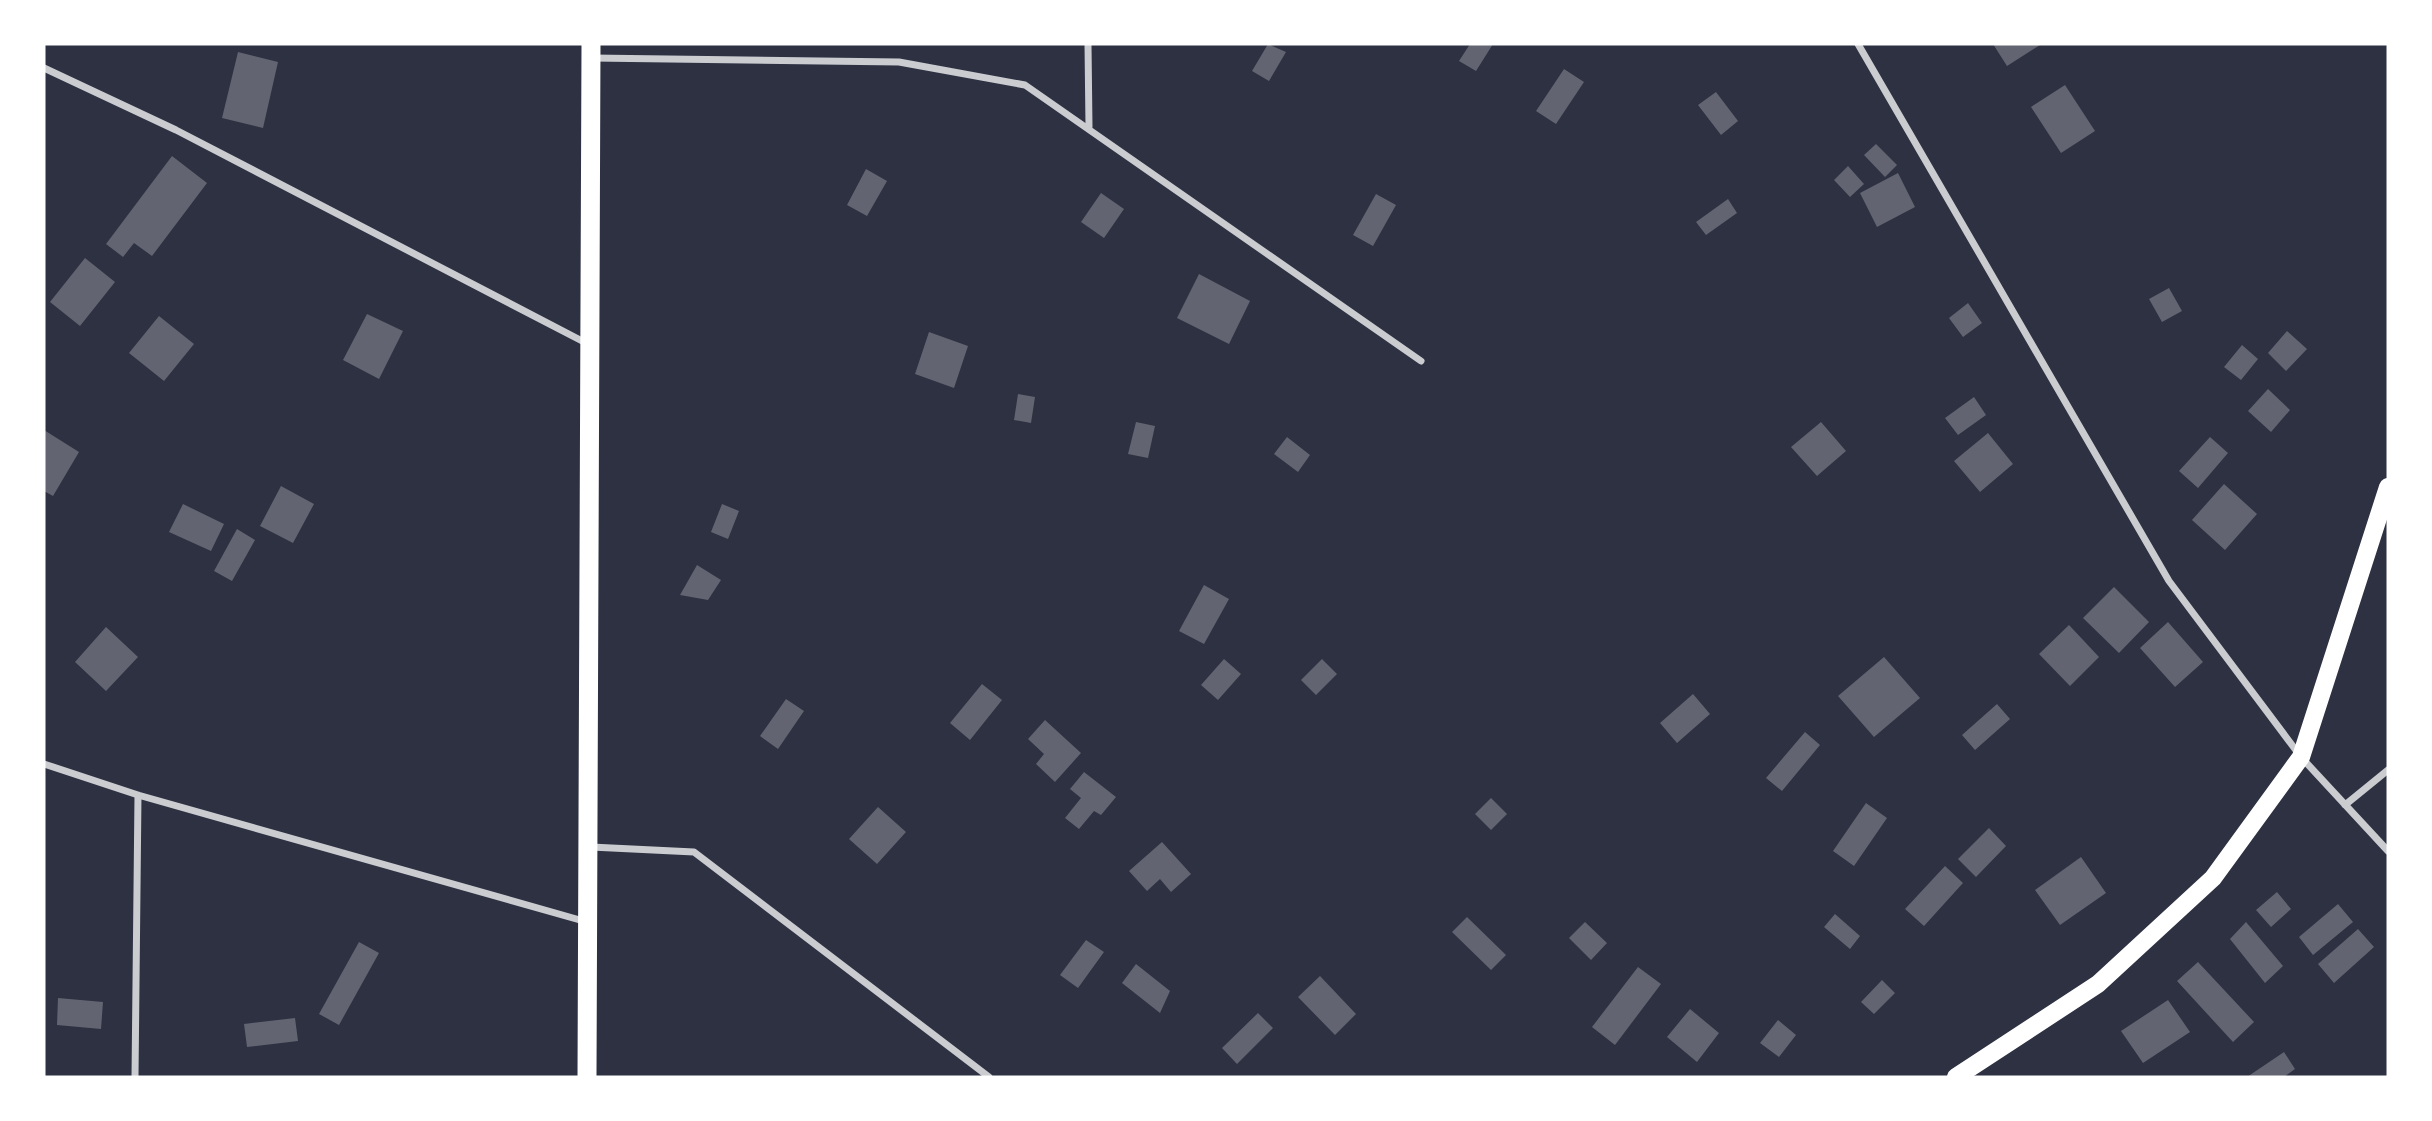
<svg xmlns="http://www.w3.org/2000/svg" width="2432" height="1121" font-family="'Titillium Web',sans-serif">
	<rect width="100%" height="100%" fill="#2d3142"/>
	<!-- building -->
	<path fill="#626471" d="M1268,44l18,8 -17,29 -17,-10z
		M1470,44h23l-17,27 -17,-10z
		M1993,44h46l1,1 -33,21z
		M238,52l40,10 -15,66 -41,-10z
		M1564,69l20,13 -28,42 -20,-13z
		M2065,85l30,46 -34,22 -30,-46z
		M1716,92l22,29 -17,14 -23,-30z
		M1876,144l21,21 -12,12 -21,-22z
		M172,156l35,27 -55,73 -18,-13 -11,14 -17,-13z
		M1848,166l16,18 -14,13 -16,-17z
		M866,169l21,12 -20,35 -20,-11z
		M1898,173l17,34 -38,20 -17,-34z
		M1101,193l23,16 -20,29 -23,-16z
		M1376,194l20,11 -23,41 -20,-11z
		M1728,199l9,14 -31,22 -10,-13z
		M85,258l30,24 -35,44 -30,-24z
		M1199,274l51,27 -21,43 -52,-26z
		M2169,288l13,23 -20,11 -13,-23z
		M1968,303l14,20 -19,14 -14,-19z
		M367,314l36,17 -24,48 -36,-19z
		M159,316l35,28 -30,37 -35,-28z
		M2287,331l20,18 -21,22 -18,-18z
		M929,332l39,14 -14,42 -39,-14z
		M2242,345l16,14 -17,21 -17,-13z
		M2268,389l22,21 -19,22 -23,-21z
		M1018,394l17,3 -4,26 -17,-3z
		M1974,397l12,18 -28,20 -13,-17z
		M1136,422l19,4 -7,32 -20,-4z
		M1821,422l25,29 -29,25 -26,-29z
		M44,430l35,22 -26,44 -9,-5z
		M1988,433l25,31 -33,28 -26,-31z
		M1287,437l23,18 -12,17 -24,-18z
		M2210,437l18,16 -30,35 -19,-17z
		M2224,484l33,30 -32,36 -33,-30z
		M281,486l33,18 -21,39 -33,-17z
		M183,504l41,20 -13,27 -42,-19z
		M722,504l17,7 -11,28 -17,-7z
		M237,529l18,11 -23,41 -18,-10z
		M697,565l24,15 -13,20 -28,-5z
		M1204,585l25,14 -25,45 -25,-13z
		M2114,587l35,35 -30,31 -36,-35z
		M2168,622l35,40 -28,25 -35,-39z
		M2069,625l30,32 -29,29 -31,-32z
		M106,627l32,30 -32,34 -31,-29z
		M1884,657l36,41 -46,39 -36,-41z
		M1224,659l17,15 -23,26 -17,-15z
		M1322,659l15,15 -21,21 -15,-15z
		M982,684l20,16 -32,40 -20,-17z
		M1693,694l17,20 -33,29 -17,-20z
		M786,699l18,12 -26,38 -18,-13z
		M1997,704l13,15 -35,31 -13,-15z
		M1045,720l36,33 -26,29 -19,-18 8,-10 -16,-15z
		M1805,732l15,13 -38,46 -16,-13z
		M1084,772l32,25 -15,18 -7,-4 -15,18 -14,-11 16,-20 -11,-9z
		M1491,798l16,16 -16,16 -16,-16z
		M1866,803l21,15 -33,48 -21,-15z
		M878,807l28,25 -29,32 -28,-25z
		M1989,828l17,18 -30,31 -18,-18z
		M1162,842l29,32 -20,18 -11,-13 -13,12 -18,-20z
		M2081,857l25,36 -46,32 -25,-35z
		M1945,866l18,17 -39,43 -19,-17z
		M2277,892l14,17 -20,18 -15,-17z
		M2338,904l15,18 -40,33 -14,-18z
		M1835,914l25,22 -10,13 -26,-22z
		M1467,917l39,38 -15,15 -39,-38z
		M1585,922l22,21 -16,17 -22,-22z
		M2246,922l37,44 -18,17 -35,-44z
		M2358,929l16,18 -40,36 -16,-19z
		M1086,940l18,12 -26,36 -18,-13z
		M359,942l20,11 -40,72 -20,-11z
		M2198,962l56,60 -21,20 -56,-61z
		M1136,964l34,27 -10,22 -38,-30z
		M1638,967l23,17 -46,61 -23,-18z
		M1320,976l36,38 -21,21 -37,-38z
		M1882,980l13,13 -21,21 -13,-12z
		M58,998l45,4 -2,27 -44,-4z
		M2168,1000l22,32 -47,31 -22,-32z
		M1690,1009l29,24 -22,29 -30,-25z
		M1258,1013l15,15 -36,36 -15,-16z
		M295,1018l3,23 -51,6 -3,-23z
		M1778,1020l18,15 -17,22 -19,-14z
		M2284,1052l11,17 -11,8h-37z"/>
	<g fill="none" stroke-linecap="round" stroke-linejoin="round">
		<!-- minor -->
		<path stroke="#caccd0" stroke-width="7" d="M1088,44l1,83
			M1858,44l311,537 132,176 87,94
			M592,58l307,4 126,23 396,276
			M44,68l132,62 410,213
			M44,764l94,31 449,127
			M2345,805l43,-35
			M591,847l103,5 295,225
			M135,1077l3,-282"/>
		<!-- primary -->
		<path stroke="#fff" stroke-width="18" d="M1956,1077l142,-93 115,-106 88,-121 87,-270"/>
		<!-- trunk -->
		<path stroke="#fff" stroke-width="19" d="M587,1077l4,-1033"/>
	</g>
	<!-- border -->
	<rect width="2432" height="1121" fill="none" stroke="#ffffff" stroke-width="91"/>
</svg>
